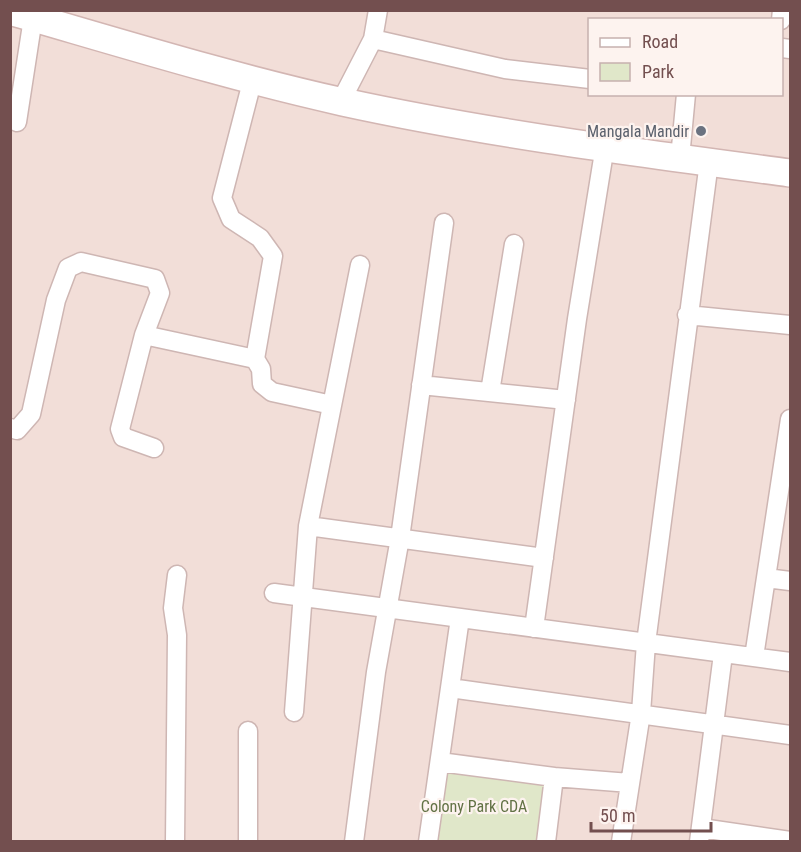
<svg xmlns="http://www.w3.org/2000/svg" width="801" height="852" font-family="'Roboto Condensed',sans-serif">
	<rect width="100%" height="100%" fill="#fbeee9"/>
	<!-- residential -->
	<path fill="#f2ded8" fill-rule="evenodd" d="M11,11h779v830h-779zM590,20h192v74h-192z"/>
	<!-- green -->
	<path fill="#e0e7c9" d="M439,768l107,8 -8,65 -101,1z"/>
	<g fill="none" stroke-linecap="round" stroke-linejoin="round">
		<!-- street casing -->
		<g stroke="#ceb6b3" stroke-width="21">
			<path id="street" d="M781,20l1,-10
				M373,39l5,-29
				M782,48l8,1
				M253,78l-31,120 9,21 29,19 13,18 -18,103
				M341,101l32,-62 132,30 85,10
				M17,122l16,-104
				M680,158l6,-64
				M687,315l103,10
				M144,335l-24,94 3,8 31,11
				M421,385l145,15
				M490,392l24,-148
				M10,428l7,2 14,-16 25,-114 12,-32 13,-6 74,17 5,14 -16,42 111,24 6,10 1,15 10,8 60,13
				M308,526l236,32
				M766,578l24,3
				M274,593l516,69
				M534,628l43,-309 28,-173
				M754,657l36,-238
				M450,688l340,47
				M294,712l14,-186 52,-261
				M440,762l114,15 -8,65
				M554,777l76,6
				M701,828l89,13
				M175,842l2,-207 -4,-27 4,-33
				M248,842v-111
				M354,842l22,-170 24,-134 44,-315
				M428,842l32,-224
				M621,842l20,-129 5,-70 63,-481
				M699,842l24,-188"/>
		</g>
		<!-- secondary casing -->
		<g stroke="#d3b6b3" stroke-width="30">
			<path id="secondary" d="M10,11c111,32 221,66 333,91 147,32 298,51 447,71"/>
		</g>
		<!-- street -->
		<use href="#street" stroke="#fff" stroke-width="18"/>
		<!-- secondary -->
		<use href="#secondary" stroke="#fff" stroke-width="27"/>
	</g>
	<!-- markers -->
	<circle fill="#6b7280" stroke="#fdf3ef" stroke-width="2" cx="701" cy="131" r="6"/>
	<g text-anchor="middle" stroke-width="4.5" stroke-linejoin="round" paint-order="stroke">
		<!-- worship labels -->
		<g font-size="16" fill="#5b616d" stroke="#fdf3ef" text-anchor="end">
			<text x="689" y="137">Mangala Mandir</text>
		</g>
		<!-- park labels -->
		<g font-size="16" fill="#627245" stroke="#fdf3ef">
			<text x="474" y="812">Colony Park CDA</text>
		</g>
	</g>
	<!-- border -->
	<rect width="801" height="852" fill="none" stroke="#734f4f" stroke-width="24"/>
	<!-- legend -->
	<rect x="588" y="18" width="195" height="78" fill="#fdf3ef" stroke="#c6b1af" stroke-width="1.5"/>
	<rect x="600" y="38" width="30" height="9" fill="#ffffff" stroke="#c6b1af" stroke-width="1.5"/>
	<text x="642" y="48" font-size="18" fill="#734f4f">Road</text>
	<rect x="600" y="63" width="30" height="18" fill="#e0e7c9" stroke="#c6b1af" stroke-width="1.5"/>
	<text x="642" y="78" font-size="18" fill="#734f4f">Park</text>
	<!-- scale -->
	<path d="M591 822v9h120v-9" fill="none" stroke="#734f4f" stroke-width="3"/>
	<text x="600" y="822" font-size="18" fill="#734f4f" stroke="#fdf3ef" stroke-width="4.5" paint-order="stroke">50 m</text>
</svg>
